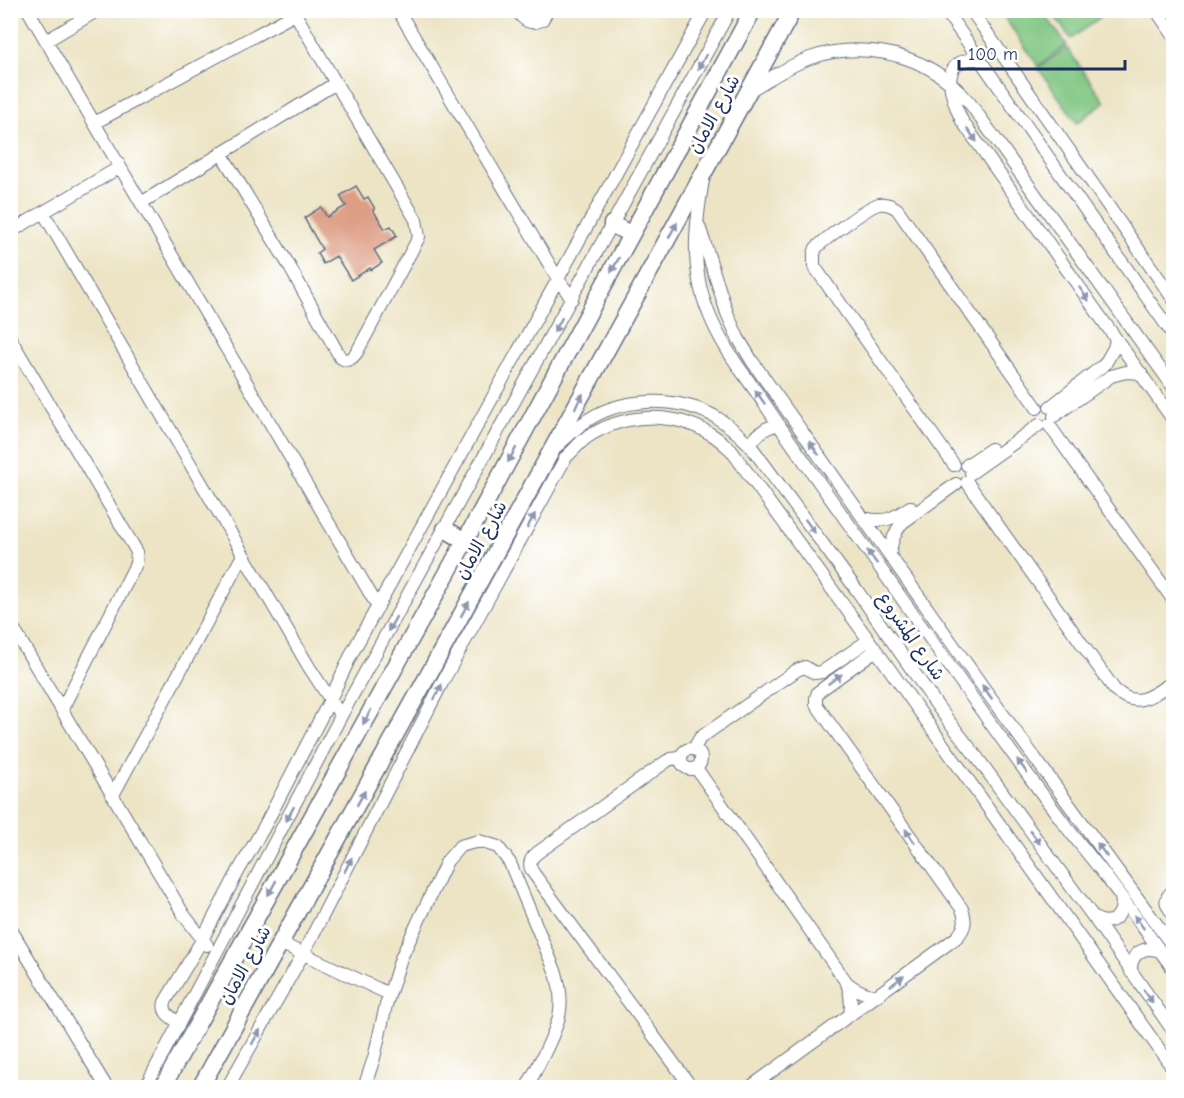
<svg xmlns="http://www.w3.org/2000/svg" width="1184" height="1098" font-family="'Comic Neue','Playpen Sans Arabic',sans-serif">
	<rect width="100%" height="100%" fill="#fff"/>
	<filter id="ink" filterUnits="userSpaceOnUse"><feTurbulence type="fractalNoise" baseFrequency=".0167" numOctaves="2"/><feDisplacementMap in="SourceGraphic" scale="12" xChannelSelector="R" yChannelSelector="G"/><feConvolveMatrix kernelMatrix="1 2 1 2 8 2 1 2 1" color-interpolation-filters="sRGB"/></filter>
	<filter id="wash" filterUnits="userSpaceOnUse"><feTurbulence type="fractalNoise" baseFrequency=".008" numOctaves="4" result="noise"/><feDisplacementMap in="SourceGraphic" scale="24" xChannelSelector="R" yChannelSelector="G"/><feGaussianBlur stdDeviation="1.35" result="paint"/><feColorMatrix in="noise" values="0 0 0 0 0 0 0 0 0 0 0 0 0 0 0 0 0 1.4 0 .05"/><feComposite in="paint" operator="in"/></filter>
	<g filter="url(#wash)">
		<rect width="100%" height="100%" fill="#ede4c5"/>
		<!-- green -->
		<path fill="#80c681" stroke="#4e7a70" stroke-width="1.5" d="M1001,10l41,1 25,34 -29,21 -38,-55z
			M1057,11v-1l52,1 -38,28 -18,-25z
			M1067,48l38,54 -28,21 -39,-55z"/>
		<g id="blocks">
			<!-- building -->
			<path fill="#de9d85" d="M356,186l8,13 4,-2 7,12 -2,1 12,19 6,-3 6,10 -23,14 8,13 -11,7 -1,-2 -19,12 -15,-24 -13,8 -6,-11 5,-4 -18,-31 17,-11 6,10 19,-11 -6,-10z"/>
		</g>
	</g>
	<g filter="url(#ink)">
		<use href="#blocks" fill-opacity="0" stroke="#646e82" stroke-width="1.5"/>
		<g fill="none" stroke-linecap="round" stroke-linejoin="round">
			<!-- street casing -->
			<g stroke="#646e82" stroke-width="14">
				<path id="street" d="M28,10l350,597
					M398,10l160,269 14,20
					M517,10c6,11 14,15 25,10l6,-10
					M945,10l229,326
					M971,10l203,290
					M1156,10l18,26
					M46,41l52,-31
					M979,59c-43,-1 -28,38 -17,62l212,300
					M749,91c20,-12 39,-25 61,-33 45,-16 103,-7 140,25 7,5 13,13 19,19l205,286
					M94,123l201,-109
					M221,153l66,109 53,95c7,6 13,1 17,-5l62,-115 -3,-17 -123,-210
					M703,180c-8,47 -13,89 6,134 13,33 35,60 55,89 29,43 59,85 89,127 69,96 136,194 207,288 15,21 32,40 47,60 23,30 44,61 67,92
					M141,203l195,-120
					M43,212l266,455 32,49
					M699,226l28,87 11,25 14,23 231,326 191,261
					M10,232l110,-65
					M10,338l127,214 -1,12 -74,145
					M1050,407l55,-43 9,-16 2,-9
					M1054,416l57,-40 15,-4 15,1
					M1049,425l125,176
					M558,445c8,-7 16,-15 24,-21 37,-28 93,-28 132,-8 14,8 25,18 36,29l106,144 82,118 41,53 115,158 80,114
					M750,445c7,-10 15,-19 29,-20
					M954,465l-140,-199v-12l2,-6c9,-9 53,-42 63,-44 7,-1 12,1 18,5l140,199
					M967,465l24,-16
					M971,473l68,-48
					M967,482l147,207c23,22 38,6 60,-8
					M864,518c21,5 29,1 46,-11
					M890,554c1,-12 4,-21 12,-31l54,-39
					M10,623l174,292 23,30
					M681 759a10 10 0 1 1 20 0a10 10 0 1 1-20 0Z
					M695,749l1,-4 4,-7 97,-68 8,-3 10,6 7,-1 47,-32
					M681,758l-10,1 -4,2 -130,92c-8,6 -9,13 -3,21l158,214
					M696,768l151,215c9,7 17,11 29,13
					M113,795l130,-240
					M1174,890c-12,9 -8,15 0,25
					M1094,918c17,10 31,-2 27,-21
					M10,928l97,160
					M280,943l109,51
					M1131,972c-1,-18 12,-27 29,-21
					M847,983c4,11 5,20 3,32
					M179,1023c-8,-6 -17,-10 -14,-21l37,-62 37,-70 25,-43 66,-127 22,-47 354,-643
					M145,1088l196,-372 389,-706
					M227,1088l76,-134 140,-273 123,-224c7,-6 13,-14 20,-19 37,-25 85,-27 123,-5 8,4 15,11 22,17l145,200 298,420
					M364,1088l10,-30 12,-53 15,-47 46,-97 13,-15 19,-5 19,6 12,16 46,110c10,34 3,50 -12,81 -6,11 -11,23 -18,34
					M749,1088l207,-150c9,-9 11,-17 6,-29l-146,-205v-6l2,-6 58,-42"/>
			</g>
			<!-- secondary casing -->
			<g stroke="#646e82" stroke-width="19">
				<path id="secondary" d="M612,224l19,11
					M445,529l20,12
					M162,1088l303,-547 288,-531
					M200,1088l230,-416 363,-662"/>
			</g>
			<!-- street -->
			<use href="#street" stroke="#fff" stroke-width="12"/>
			<!-- secondary -->
			<use href="#secondary" stroke="#fff" stroke-width="16"/>
		</g>
		<!-- one-way arrows -->
		<defs><path id="oneway-solid" d="M-6-.8H1V-3.2L6.5 0L1 3.2V.8H-6Z" transform="scale(1.5)"/></defs>
		<g fill="#8d97ae">
			<use href="#oneway-solid" transform="translate(702 62) rotate(119)"/>
			<use href="#oneway-solid" transform="translate(972 135) rotate(55)"/>
			<use href="#oneway-solid" transform="translate(673 230) rotate(-61)"/>
			<use href="#oneway-solid" transform="translate(615 265) rotate(119)"/>
			<use href="#oneway-solid" transform="translate(1084 294) rotate(55)"/>
			<use href="#oneway-solid" transform="translate(558 325) rotate(119)"/>
			<use href="#oneway-solid" transform="translate(760 397) rotate(-125)"/>
			<use href="#oneway-solid" transform="translate(579 401) rotate(-61)"/>
			<use href="#oneway-solid" transform="translate(814 448) rotate(-125)"/>
			<use href="#oneway-solid" transform="translate(512 455) rotate(119)"/>
			<use href="#oneway-solid" transform="translate(531 521) rotate(-61)"/>
			<use href="#oneway-solid" transform="translate(810 526) rotate(54)"/>
			<use href="#oneway-solid" transform="translate(872 557) rotate(-126)"/>
			<use href="#oneway-solid" transform="translate(465 609) rotate(-61)"/>
			<use href="#oneway-solid" transform="translate(392 624) rotate(119)"/>
			<use href="#oneway-solid" transform="translate(835 679) rotate(-35)"/>
			<use href="#oneway-solid" transform="translate(438 692) rotate(-63)"/>
			<use href="#oneway-solid" transform="translate(987 692) rotate(-126)"/>
			<use href="#oneway-solid" transform="translate(367 717) rotate(119)"/>
			<use href="#oneway-solid" transform="translate(1022 766) rotate(-126)"/>
			<use href="#oneway-solid" transform="translate(361 798) rotate(-61)"/>
			<use href="#oneway-solid" transform="translate(290 814) rotate(118)"/>
			<use href="#oneway-solid" transform="translate(910 836) rotate(-125)"/>
			<use href="#oneway-solid" transform="translate(1035 837) rotate(54)"/>
			<use href="#oneway-solid" transform="translate(1102 850) rotate(-126)"/>
			<use href="#oneway-solid" transform="translate(348 865) rotate(-63)"/>
			<use href="#oneway-solid" transform="translate(272 888) rotate(119)"/>
			<use href="#oneway-solid" transform="translate(1139 922) rotate(-126)"/>
			<use href="#oneway-solid" transform="translate(897 981) rotate(-36)"/>
			<use href="#oneway-solid" transform="translate(1148 996) rotate(55)"/>
			<use href="#oneway-solid" transform="translate(256 1037) rotate(-60)"/>
		</g>
	</g>
	<g text-anchor="middle" stroke-width="6" stroke-linejoin="round" paint-order="stroke">
		<!-- street labels -->
		<g font-size="18" fill="#1b2f5e" stroke="#fff">
			<text transform="translate(714 114) rotate(-61)" y="6">شارع الامان</text>
			<text transform="translate(481 540) rotate(-61)" y="6">شارع الامان</text>
			<text transform="translate(911 636) rotate(55)" y="6">شارع المشروع</text>
			<text transform="translate(245 965) rotate(-61)" y="6">شارع الامان</text>
		</g>
	</g>
	<!-- margin -->
	<rect width="1184" height="1098" fill="none" stroke="#fff" stroke-width="36"/>
	<!-- scale -->
	<path d="M959 60v9h166v-9" fill="none" stroke="#1b2f5e" stroke-width="3"/>
	<text x="968" y="60" font-size="18" fill="#1b2f5e" stroke="#ffffff" stroke-width="4.5" paint-order="stroke">100 m</text>
</svg>
